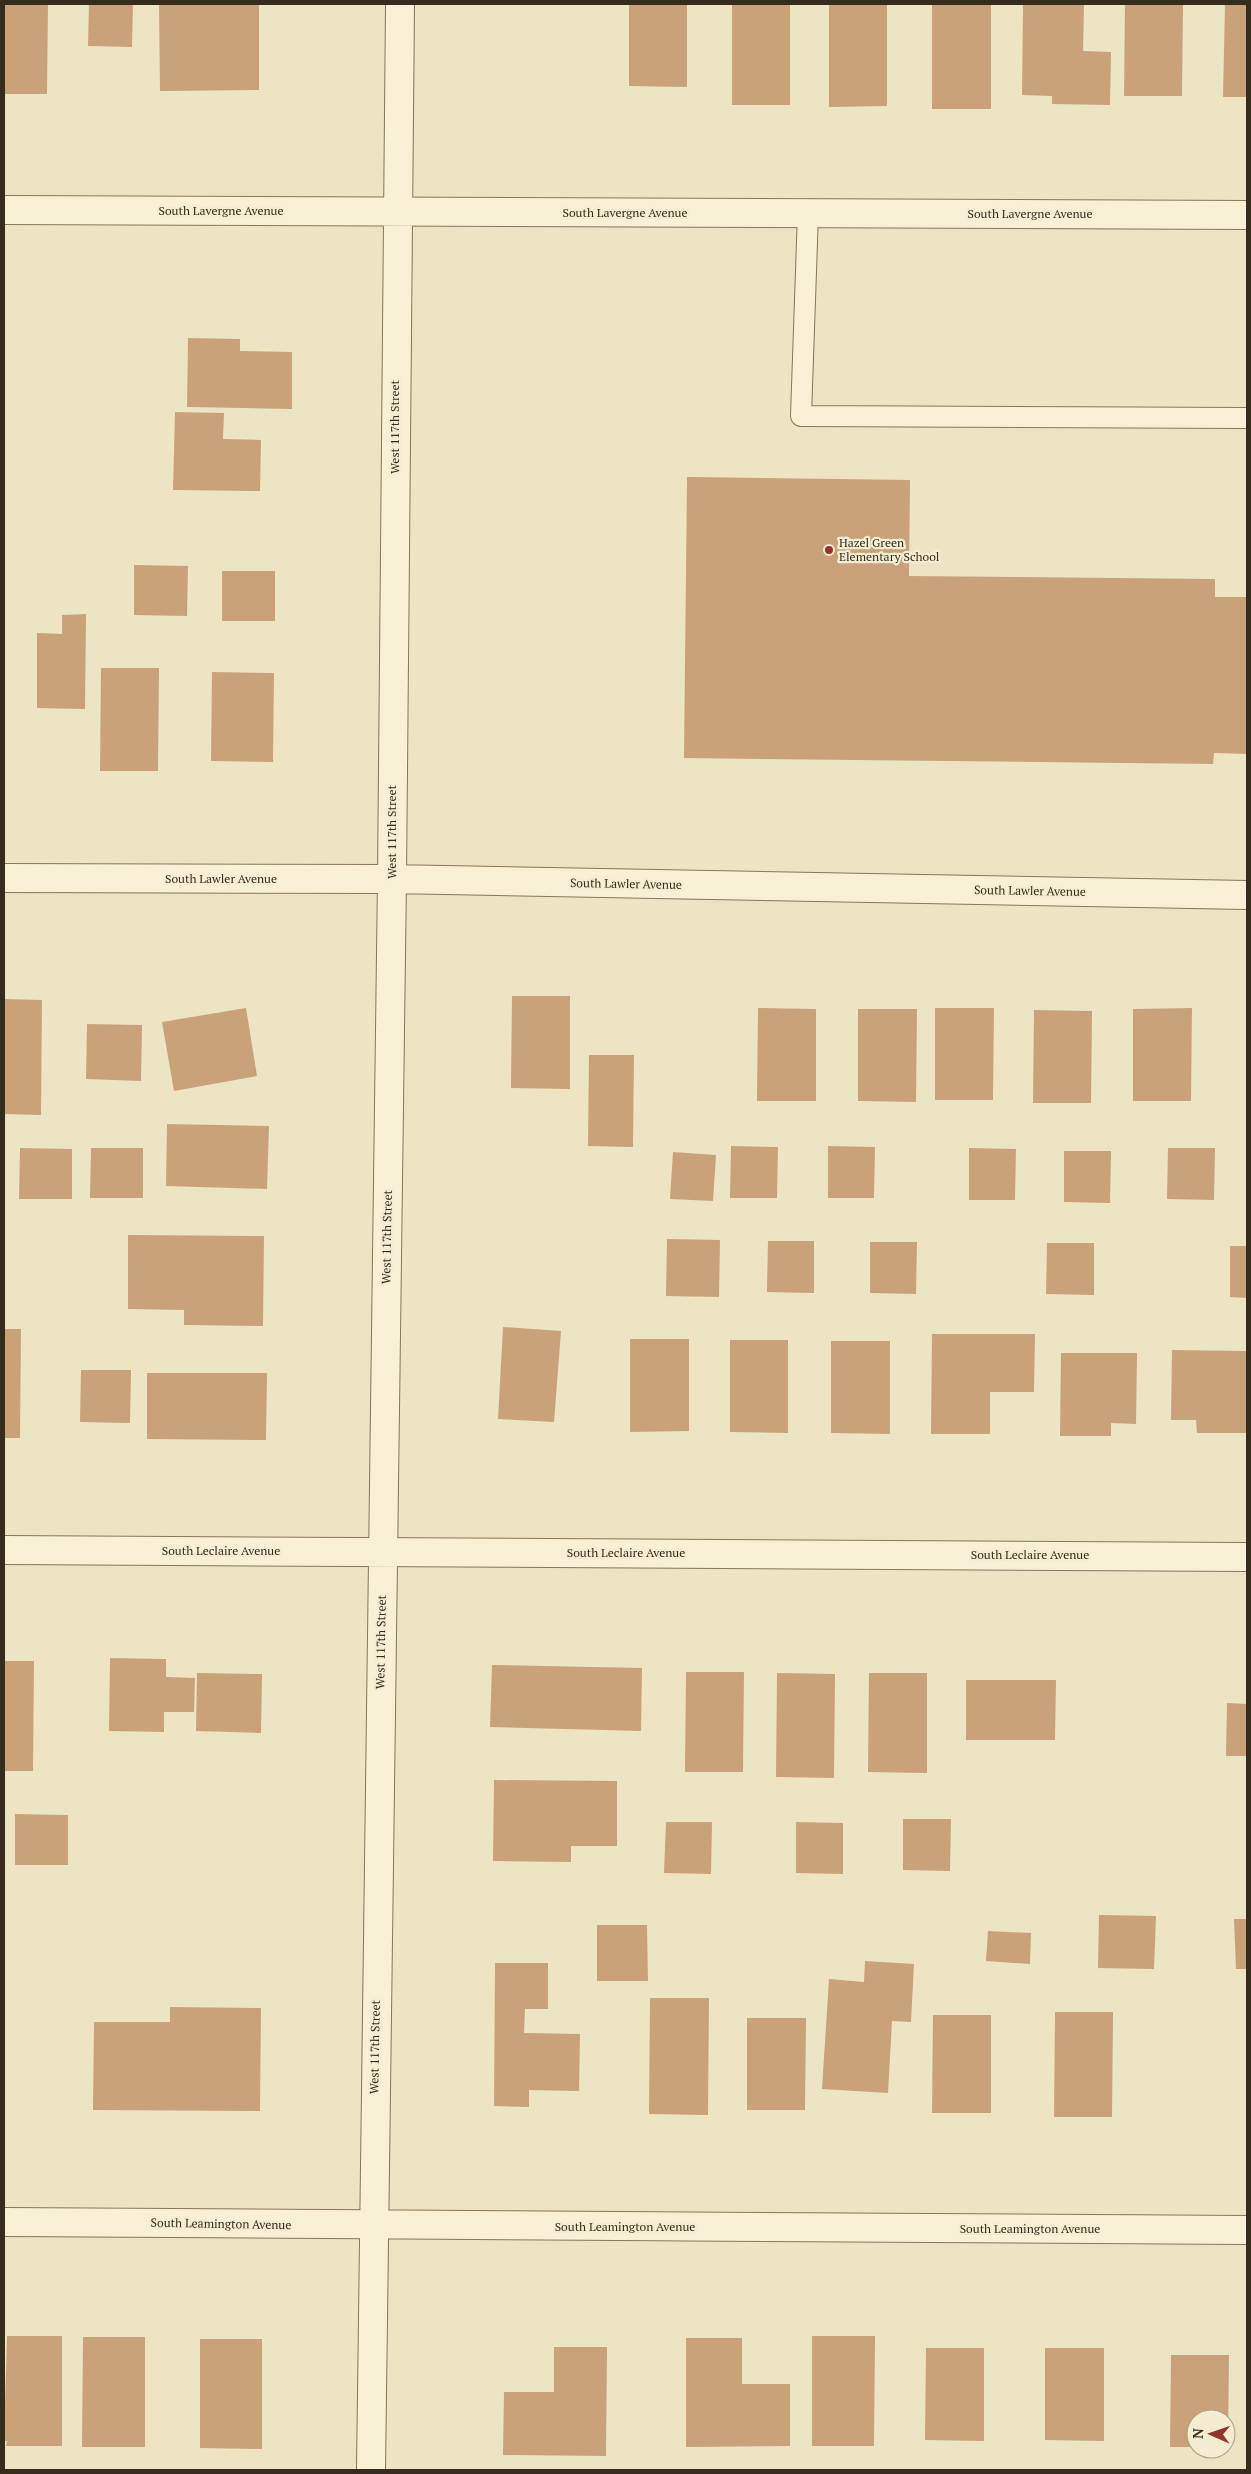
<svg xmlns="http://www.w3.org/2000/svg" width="1251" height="2474" font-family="'PT Serif',serif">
	<rect width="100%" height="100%" fill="#ede4c3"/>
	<!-- building -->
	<path fill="#caa279" d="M4,4h44l-1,90h-43z
		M89,4h44l-1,43 -44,-1z
		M159,4h100v86l-99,1z
		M629,4h58v83l-58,-1z
		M732,4h58v101h-58z
		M829,4h58v102l-58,1z
		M932,4h59v105h-59z
		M1023,4h61l-1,47 28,1 -1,53 -58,-1v-8l-30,-1z
		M1125,4h58l-1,92h-58z
		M1225,4h22v93h-24z
		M188,338l52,1v12l52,1v57l-105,-2z
		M175,412l49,1 -1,26 38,1 -1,51 -87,-1z
		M687,477l223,3 -1,96 306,3v18h32v157l-33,-1 -1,11 -529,-6z
		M134,565l54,1 -1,50 -53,-1z
		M222,571h53v50h-53z
		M86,614l-1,95 -48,-1v-75l25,1v-19z
		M101,668h58l-1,103h-58z
		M212,672l62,1 -1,89 -62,-1z
		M512,996h58v93l-59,-1z
		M4,999l38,1 -1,115 -37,-1z
		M246,1008l11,68 -83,15 -12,-69z
		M758,1008l58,1v92h-59z
		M935,1008h59l-1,92h-58z
		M1192,1008l-1,93h-58v-92z
		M858,1009h59l-1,93 -58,-1z
		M1034,1010l58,1 -1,92h-58z
		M87,1024l55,1 -1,56 -55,-2z
		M589,1055h45l-1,92 -45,-1z
		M167,1124l102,2 -2,63 -101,-3z
		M731,1146l47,1 -1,51h-47z
		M828,1146l47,1 -1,51h-46z
		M20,1148l52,1v50h-53z
		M91,1148h52v50h-53z
		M969,1148l47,1 -1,51h-46z
		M1168,1148h47l-1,52 -47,-1z
		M1064,1151h47l-1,52 -46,-1z
		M673,1152l43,3 -3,46 -43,-2z
		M128,1235l136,1 -1,90 -79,-1v-15l-56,-1z
		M667,1239l53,1 -1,57 -53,-1z
		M768,1241h46v52l-47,-1z
		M870,1242h47l-1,52 -46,-1z
		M1047,1243h47v52l-48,-1z
		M1230,1246h17v52l-17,-1z
		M503,1327l58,4 -7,91 -56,-3z
		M4,1329h17l-1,109h-16z
		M932,1334h103l-1,58h-44v42h-59z
		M630,1339h59v92l-59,1z
		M730,1340h58v93l-58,-1z
		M831,1341h59v93l-59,-1z
		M1172,1350l75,1v82h-50l-1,-13h-25z
		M1061,1353h76l-1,71 -25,-1v13h-51z
		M81,1370h50l-1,53 -50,-1z
		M147,1373h120l-1,67 -119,-1z
		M110,1658l56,1v18l29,1 -1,34h-30v20l-55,-1z
		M4,1661h30l-1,110h-29z
		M492,1665l150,3 -1,63 -151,-4z
		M686,1672h58l-1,100h-58z
		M197,1673l65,1 -1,59 -65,-2z
		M777,1673l58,1 -1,104 -58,-1z
		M869,1673h58v100l-59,-1z
		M966,1680h90l-1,60h-89z
		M1227,1703l20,1v52h-21z
		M494,1780l123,1v65h-46v16l-78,-1z
		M15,1814l53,1v50h-53z
		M903,1819h48l-1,52 -47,-1z
		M666,1822h46l-1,52 -47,-1z
		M796,1822l47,1v51l-47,-1z
		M1099,1915l57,1 -2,53 -56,-1z
		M1234,1919h13v50h-11z
		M597,1925h50l1,56h-51z
		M988,1931l43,2 -1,31 -44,-3z
		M865,1961l49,3 -3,58 -19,-1 -4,72 -66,-4 7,-110 35,3z
		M495,1963h53v46h-23l-1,24 56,1 -1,57 -50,-1v17l-35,-1z
		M650,1998h59l-1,117 -59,-1z
		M170,2007l91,1 -1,103 -167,-1 1,-88h76z
		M1055,2012h58l-1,105h-58z
		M933,2015h58v98h-59z
		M747,2018h59l-1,92h-58z
		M7,2336h55v110h-56l1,-5h-3z
		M812,2336h63l-1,110h-62z
		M83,2337h62v110h-63z
		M686,2338h56v46h48v62l-104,1z
		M200,2339h62v110l-62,-1z
		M554,2347h53l-1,109 -103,-1 1,-63h50z
		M926,2348h58v93l-59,-1z
		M1045,2348h59v93l-59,-1z
		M1171,2355h58l-1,92h-2v-28h-30v28h-26z"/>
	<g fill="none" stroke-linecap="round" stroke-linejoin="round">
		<!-- lane casing -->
		<g stroke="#86765a" stroke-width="22">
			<path id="lane" d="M808,213l-7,203 446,2"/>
		</g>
		<!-- street casing -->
		<g stroke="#86765a" stroke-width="30">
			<path id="street" d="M4,210l1243,5
				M4,878l388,1 855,16
				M4,1550l1243,7
				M4,2222l1243,8
				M371,2470l21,-1591 8,-875"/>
		</g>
		<!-- lane -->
		<use href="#lane" stroke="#f8f1d6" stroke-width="20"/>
		<!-- street -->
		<use href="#street" stroke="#f8f1d6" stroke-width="28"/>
	</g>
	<!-- markers -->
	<circle fill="#94342c" stroke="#f4edd2" stroke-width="2" cx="829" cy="550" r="5"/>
	<g text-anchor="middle" stroke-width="4.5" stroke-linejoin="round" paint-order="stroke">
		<!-- street labels -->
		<g font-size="12" fill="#362c1e" stroke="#f4edd2">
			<text x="221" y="215">South Lavergne Avenue</text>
			<text x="625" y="217">South Lavergne Avenue</text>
			<text x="1030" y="218">South Lavergne Avenue</text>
			<text transform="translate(395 427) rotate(-90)" y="4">West 117th Street</text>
			<text transform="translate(392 832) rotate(-90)" y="4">West 117th Street</text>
			<text x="221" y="883">South Lawler Avenue</text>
			<text transform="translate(626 884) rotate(1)" y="4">South Lawler Avenue</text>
			<text transform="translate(1030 891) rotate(1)" y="4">South Lawler Avenue</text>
			<text transform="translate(387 1237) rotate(-89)" y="4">West 117th Street</text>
			<text x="221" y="1555">South Leclaire Avenue</text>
			<text x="626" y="1557">South Leclaire Avenue</text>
			<text x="1030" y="1559">South Leclaire Avenue</text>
			<text transform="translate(381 1642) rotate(-89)" y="4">West 117th Street</text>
			<text transform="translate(375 2047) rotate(-89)" y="4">West 117th Street</text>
			<text transform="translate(221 2224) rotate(1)" y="4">South Leamington Avenue</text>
			<text x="625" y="2231">South Leamington Avenue</text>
			<text x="1030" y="2233">South Leamington Avenue</text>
		</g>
		<!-- poi labels -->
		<g font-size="12" fill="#362c1e" stroke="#f4edd2" text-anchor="start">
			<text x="839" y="547">Hazel Green<tspan x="839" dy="14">Elementary School</tspan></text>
		</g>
	</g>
	<!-- border -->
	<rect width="1251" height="2474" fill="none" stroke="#362c1e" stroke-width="10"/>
	<!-- north arrow -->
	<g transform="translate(1211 2434) rotate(272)"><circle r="24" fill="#f4edd2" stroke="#a8a08a"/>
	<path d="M0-4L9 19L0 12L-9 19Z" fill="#94342c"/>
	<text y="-8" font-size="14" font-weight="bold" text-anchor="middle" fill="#362c1e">N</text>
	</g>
</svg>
